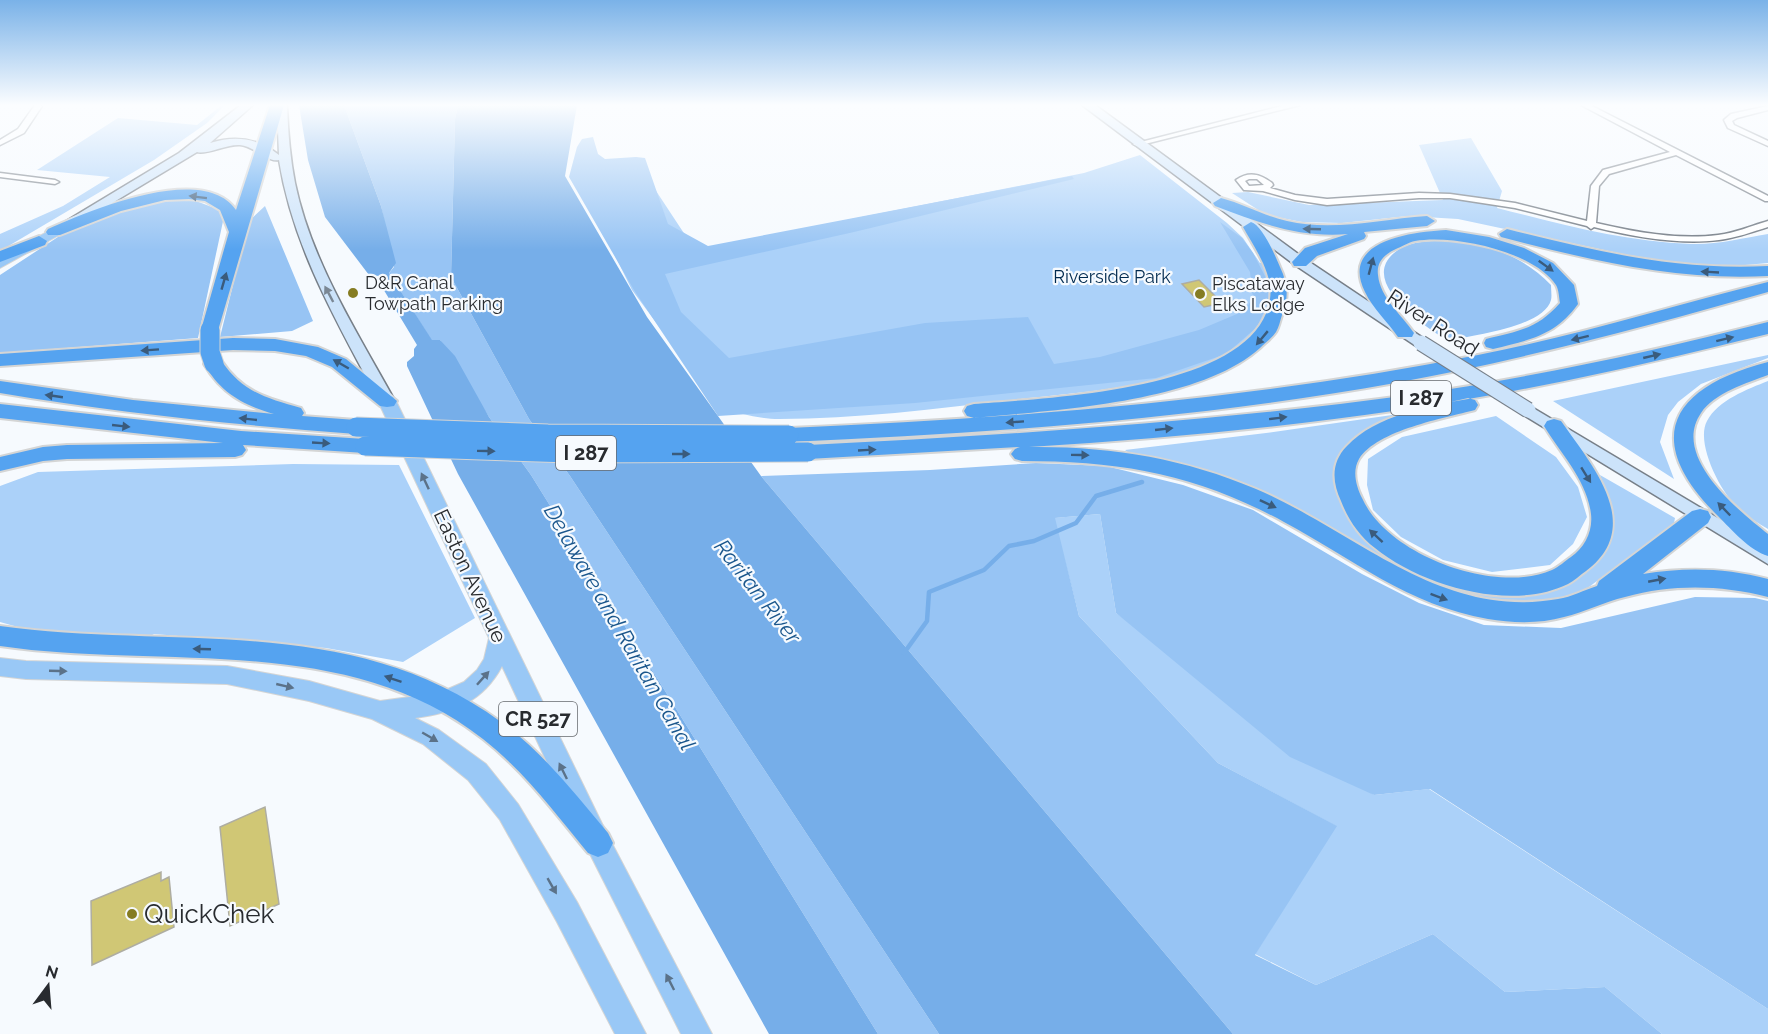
<svg xmlns="http://www.w3.org/2000/svg" width="1768" height="1034" font-family="Raleway,sans-serif">
	<rect width="100%" height="100%" fill="#f6fafe"/>
	<!-- green -->
	<path fill="#abd1f9" d="M222,105h3l-18,18 -53,37 -154,91v-17l63,-28 47,-29 -73,-7 81,-52 79,7z
		M1471,138l31,53 -5,17c64,16 128,34 194,36 25,1 52,-6 77,-10v29l-45,4 -53,-3 -212,-45 -50,-3 -66,7 -40,-1 -36,-7 -34,-22 16,-1 61,13 134,-5 -24,-55z
		M1140,155l87,68 16,15 17,25h3c5,11 11,24 8,35 -4,23 -22,46 -43,57 -62,33 -148,37 -217,45 -77,9 -155,19 -232,19 -19,0 -40,-6 -59,-10l-88,-119 -59,-119 64,-9 58,88 389,-77z
		M1768,355v3l-67,26 -23,18 -10,13 -8,27 14,37 -121,-78z
		M1768,381v148c-11,-6 -21,-13 -30,-21 -17,-15 -43,-65 -31,-87 11,-21 41,-32 61,-40z
		M1420,411l-51,18 -25,19 -6,11 -2,24 9,26 65,58 145,21c31,-12 65,-34 57,-73 -2,-14 -8,-27 -12,-40l75,43 -1,5 -89,67 -29,9 -55,4 -50,-9 -274,-130 -48,-11 -4,-3 141,-17z
		M1496,416l60,41 22,30 9,30 -14,27 -23,21 -58,7 -49,-12 -42,-23 -28,-27 -6,-25 1,-26 34,-22z
		M293,464l106,1 76,153 -72,44 -77,-14 -172,-14 -11,6 -93,-4 -50,-14v-136l38,-14z
		M1100,514l16,99 258,182 55,-6 339,220v25h-106l-57,-47 -100,5 -72,-58 -117,51 -61,-31 81,-128 -118,-63 -139,-147 -25,-98z"/>
	<!-- forest -->
	<path fill="#97c4f4" d="M344,105h114l-3,14 -4,158 78,142 41,57 369,558h-61l-347,-559 -42,-58 -49,-77 -8,1 -43,-68 5,-6 -13,-61z
		M593,137l5,17 7,5 31,-2 9,1 23,66 40,22 364,-70 2,3 -220,53 -189,42 16,38 48,46 196,-35 103,-6 26,47 46,-7 99,-27 45,-19 9,-13 -3,-26 -30,-50 22,16 11,15 13,25 3,23 -12,26 -31,27 -70,24 -241,25 -197,13 -84,-126 -65,-113 8,-30 5,-8z
		M162,201h34l29,11 -27,126 -198,15v-78l61,-40 63,-24z
		M265,206l48,115 -21,10 -72,6 29,-116z
		M1452,240c39,5 72,17 99,45 0,5 1,11 0,15 -7,27 -78,35 -103,41 -24,-15 -97,-63 -47,-93 15,-8 35,-7 51,-8z
		M1036,463l70,3 77,19 70,25 109,64 57,29 65,22 77,3 134,-31 60,1 13,3v408l-338,-220 -56,6 -84,-38 -174,-144 -16,-99 -45,4 24,98 139,147 119,63 -82,129 61,30 117,-51 72,58 100,-5 57,47h-429l-472,-558 169,-6z"/>
	<!-- water -->
	<path fill="#76aee9" d="M299,105h45l37,101 15,57 -7,10 43,67h8l15,16 34,61 42,58 347,559h-109l-311,-560 -51,-108v-4l7,-6v-7l3,-4 -38,-63v-6l-10,-1 -44,-58 -17,-57z
		M458,105h119l-12,71 82,141 114,159 472,558h-294l-369,-558 -41,-57 -78,-142 4,-158z"/>
	<g fill="none" stroke-linecap="round" stroke-linejoin="round">
		<!-- stream -->
		<path stroke="#76aee9" stroke-width="4.5" d="M904,653l23,-32 2,-29 55,-22 25,-24 25,-5 42,-18 20,-27 46,-14"/>
	</g>
	<!-- building -->
	<path fill="#d0c775" stroke="#aeada2" stroke-width="1.5" d="M1199,280l23,23 -18,4 -22,-23z
		M265,807l14,97 -49,22 -10,-99z
		M161,872v9l8,-4 5,50 -82,38 -1,-64z"/>
	<g fill="none" stroke-linecap="round" stroke-linejoin="round">
		<!-- street casing -->
		<g stroke="#777f88" stroke-width="3">
			<path id="street" d="M35,105l7,1 -18,27 -24,12v-5l18,-11z
				M1286,105h14l-163,41 -4,-2z
				M1581,105h9l178,91v5h-3l-89,-46 -67,19 -10,12 -3,37c39,9 81,17 122,12 17,-2 33,-9 50,-14v6c-16,5 -32,11 -49,13 -41,5 -85,-3 -125,-13l-3,2 -4,-3 -72,-18 -65,-10h-31l-92,7 -32,-5 -32,-9 -19,-1 -8,-10c13,-9 24,-6 36,3l1,2 -3,3 25,7 32,4 92,-6 31,1 65,9 72,18 4,-35 12,-16 67,-18zM1249,179h8l7,6 -15,1 -4,-5z
				M1768,106v4l-31,8 -5,3 2,4 34,16v5l-40,-18 -4,-8 7,-6z
				M0,173l55,7 4,2 -4,2 -55,-7z"/>
		</g>
		<!-- secondary casing -->
		<g stroke="#777f88" stroke-width="3">
			<path id="secondary" d="M241,105h12l-43,38c26,-8 48,-5 69,12l-2,-50h10c1,27 3,52 8,78 16,78 62,149 100,218l-2,4h-12l-2,-4c-41,-77 -86,-153 -100,-241 -10,3 -25,-14 -39,-15 -14,-1 -33,10 -43,7l-128,77h-10l-1,-3 121,-73z
				M1082,105h13l210,154 121,81 2,3 -2,3h-10l-121,-81z
				M1528,405l240,143v16l-246,-150 -2,-4 2,-4z"/>
		</g>
		<!-- primary casing -->
		<g stroke="#d4d5d5" stroke-width="2">
			<path id="primary" d="M54,228l7,4 -2,3 -59,33v-10z
				M387,395l6,2 3,4 211,433 105,200h-31l-92,-182 -87,-186c-19,36 -49,47 -87,52l24,12 47,34 32,40 59,98 69,132h-31l-58,-112 -57,-102 -32,-40 -45,-36 -51,-25 -63,-18 -82,-17 -201,-5 -26,-3v-18l26,3 201,5 82,15 71,20 59,-8 25,-11 13,-12 7,-11 5,-21 -111,-237 3,-4z"/>
		</g>
		<!-- highway casing -->
		<g stroke="#d4d5d5" stroke-width="4">
			<path id="highway" d="M270,105h14l-67,229h-14l-2,-4 28,-98 -9,-22 -15,-9 -16,-2 -24,1 -44,11 -61,24h-12l-2,-3 2,-3c41,-18 155,-67 188,-19z
				M1221,198c23,6 43,18 66,23 46,11 94,-2 140,-5l8,5 -8,5 -63,6 2,4 -2,3 -47,17 -11,10h-12l-2,-4 13,-14 43,-14c-49,4 -88,-11 -133,-28l-2,-3z
				M1251,222c11,3 24,33 29,45 8,17 9,30 2,48 -2,6 -3,12 -6,17 -4,6 -11,11 -16,16 -61,55 -206,62 -286,70l-7,-2 -3,-5 3,-5 7,-2c72,-6 283,-13 296,-105 4,-25 -16,-52 -27,-72z
				M1507,229c87,22 171,42 261,37v10c-92,5 -178,-16 -267,-39l-2,-3z
				M1446,230l43,7 35,11 29,15 21,22 4,19c-23,32 -49,36 -85,45l-7,-2 -2,-4 2,-4c33,-8 51,-10 74,-36 -1,-5 -1,-13 -4,-18 -23,-34 -103,-51 -141,-44 -6,1 -12,5 -17,7 -12,5 -22,13 -20,27 2,23 24,40 36,58l-2,4h-14c-10,-15 -25,-28 -33,-45 -26,-52 48,-60 81,-62z
				M39,236l8,5 -2,4 -45,17v-11z
				M1768,282v10c-123,35 -247,68 -373,91 -200,36 -403,50 -606,59l-7,-2 -3,-5 3,-5 7,-2c231,-10 462,-28 689,-73 98,-19 193,-49 290,-73z
				M1768,322v12c-78,19 -156,38 -234,53 -166,33 -336,49 -505,60 80,-1 154,11 227,42 101,43 184,131 302,110 14,-2 26,-9 39,-13l2,-5 93,-70 8,-2 8,2 3,6 -3,6 -65,51c43,-7 83,-6 125,5v18c-48,-12 -95,-13 -143,0 -21,5 -40,15 -61,20 -24,7 -52,6 -76,2 -80,-14 -135,-60 -204,-97 -88,-48 -163,-61 -262,-61l-7,-2 -4,-5 4,-5 5,-2 -212,12 -7,-2 -4,-5 4,-5 7,-2c201,-10 402,-23 602,-50 121,-17 240,-43 358,-73z
				M233,338l42,1 43,8 28,12 51,42 -3,5 -7,1 -7,-1 -48,-39 -26,-11 -31,-5 -42,-1 -233,16v-12z
				M214,358l7,2c21,32 45,38 80,48l3,5 -2,3 54,4 7,2 3,5 -3,5 -7,2c-119,-9 -238,-21 -356,-41v-12l133,19 141,14c-31,-9 -53,-21 -70,-50l3,-4z
				M1768,362v13c-21,8 -54,18 -67,38 -30,44 37,97 67,121v22c-19,-6 -36,-26 -50,-40 -78,-77 -47,-129 50,-154z
				M1468,398l7,2 3,5 -3,5c-30,8 -98,20 -116,49 -7,12 -3,27 3,39 25,57 133,97 190,72 7,-3 13,-9 19,-13 14,-10 22,-26 20,-43 -4,-34 -30,-60 -47,-88l3,-5 7,-2 7,2c30,43 85,105 25,150 -6,4 -12,10 -18,13 -57,28 -146,2 -193,-36 -16,-12 -27,-29 -34,-47 -9,-19 -10,-39 6,-55 29,-31 81,-39 121,-48z
				M0,404l241,27 124,8 7,2 3,5 -3,5 -7,2 -122,-8 3,5 -4,5 -7,2 -168,2 -24,2 -43,10v-14l43,-10 24,-2 156,-2 -223,-25z
				M0,626c172,24 351,-14 501,96 42,30 74,72 107,111l5,10 -5,10 -10,4 -10,-4c-33,-40 -64,-82 -105,-114 -138,-108 -321,-69 -483,-93z"/>
		</g>
		<!-- street -->
		<use href="#street" fill="#fff" fill-rule="evenodd"/>
		<!-- secondary -->
		<use href="#secondary" fill="#cce3fa" fill-rule="evenodd"/>
		<!-- primary -->
		<use href="#primary" fill="#99c8f6" fill-rule="evenodd"/>
		<!-- highway -->
		<use href="#highway" fill="#55a3f0" fill-rule="evenodd"/>
		<!-- secondary-bridge casing -->
		<g stroke="#777f88" stroke-width="17" stroke-linecap="butt">
			<path id="secondary-bridge" d="M1421,343l107,67"/>
		</g>
		<!-- highway-bridge casing -->
		<g stroke="#d4d5d5" stroke-width="21" stroke-linecap="butt">
			<path id="highway-bridge" d="M210,330v22l4,12
				M356,427l192,7 241,1
				M365,446l205,7 238,-1"/>
		</g>
		<!-- secondary-bridge -->
		<use href="#secondary-bridge" stroke="#cce3fa" stroke-width="15"/>
		<!-- highway-bridge -->
		<use href="#highway-bridge" stroke="#55a3f0" stroke-width="19"/>
	</g>
	<!-- one-way arrows -->
	<defs><path id="oneway-solid" d="M-6-.8H1V-3.2L6.5 0L1 3.2V.8H-6Z" transform="scale(1.5)"/></defs>
	<g fill="#3a5b7c">
		<use href="#oneway-solid" transform="translate(198 197) rotate(-173)"/>
		<use href="#oneway-solid" transform="translate(1312 229) rotate(-178)"/>
		<use href="#oneway-solid" transform="translate(1371 266) rotate(-75)"/>
		<use href="#oneway-solid" transform="translate(1546 266) rotate(36)"/>
		<use href="#oneway-solid" transform="translate(1710 272) rotate(-177)"/>
		<use href="#oneway-solid" transform="translate(224 281) rotate(-74)"/>
		<use href="#oneway-solid" transform="translate(1262 338) rotate(130)"/>
		<use href="#oneway-solid" transform="translate(1580 338) rotate(166)"/>
		<use href="#oneway-solid" transform="translate(1725 339) rotate(-14)"/>
		<use href="#oneway-solid" transform="translate(150 350) rotate(176)"/>
		<use href="#oneway-solid" transform="translate(1652 356) rotate(-13)"/>
		<use href="#oneway-solid" transform="translate(341 364) rotate(-150)"/>
		<use href="#oneway-solid" transform="translate(54 396) rotate(-172)"/>
		<use href="#oneway-solid" transform="translate(1278 418) rotate(-7)"/>
		<use href="#oneway-solid" transform="translate(248 419) rotate(-174)"/>
		<use href="#oneway-solid" transform="translate(1015 422) rotate(176)"/>
		<use href="#oneway-solid" transform="translate(121 426) rotate(6)"/>
		<use href="#oneway-solid" transform="translate(1164 429) rotate(-6)"/>
		<use href="#oneway-solid" transform="translate(321 443) rotate(3)"/>
		<use href="#oneway-solid" transform="translate(867 450) rotate(-3)"/>
		<use href="#oneway-solid" transform="translate(486 451) rotate(1)"/>
		<use href="#oneway-solid" transform="translate(681 454)"/>
		<use href="#oneway-solid" transform="translate(1080 455) rotate(1)"/>
		<use href="#oneway-solid" transform="translate(1586 475) rotate(58)"/>
		<use href="#oneway-solid" transform="translate(1268 504) rotate(25)"/>
		<use href="#oneway-solid" transform="translate(1724 509) rotate(-134)"/>
		<use href="#oneway-solid" transform="translate(1376 536) rotate(-137)"/>
		<use href="#oneway-solid" transform="translate(1657 580) rotate(-11)"/>
		<use href="#oneway-solid" transform="translate(1439 597) rotate(20)"/>
		<use href="#oneway-solid" transform="translate(202 649) rotate(-178)"/>
		<use href="#oneway-solid" transform="translate(393 679) rotate(-161)"/>
	</g>
	<use fill="#7a8794" href="#oneway-solid" transform="translate(329 294) rotate(-118)"/>
	<g fill="#5b7289">
		<use href="#oneway-solid" transform="translate(425 481) rotate(-115)"/>
		<use href="#oneway-solid" transform="translate(58 671) rotate(2)"/>
		<use href="#oneway-solid" transform="translate(483 678) rotate(-48)"/>
		<use href="#oneway-solid" transform="translate(285 686) rotate(13)"/>
		<use href="#oneway-solid" transform="translate(430 737) rotate(30)"/>
		<use href="#oneway-solid" transform="translate(563 771) rotate(-116)"/>
		<use href="#oneway-solid" transform="translate(552 886) rotate(60)"/>
		<use href="#oneway-solid" transform="translate(670 982) rotate(-117)"/>
	</g>
	<!-- sky -->
	<linearGradient id="sky" x2="0" y2="1"><stop stop-color="#7ab2e8"/><stop offset="0.42" stop-color="#fbfdff"/><stop offset="1" stop-color="#fbfdff" stop-opacity="0"/></linearGradient>
	<rect width="1768" height="250" fill="url(#sky)"/>
	<!-- markers -->
	<g fill="#857c22" stroke="#f6fafe" stroke-width="2">
		<circle cx="353" cy="293" r="6"/>
		<circle cx="1200" cy="294" r="6"/>
		<circle cx="132" cy="914" r="6"/>
	</g>
	<g text-anchor="middle" stroke-width="4.5" stroke-linejoin="round" paint-order="stroke">
		<!-- far-park labels -->
		<g font-size="18" fill="#002a4f" stroke="#f6fafe">
			<text x="1112" y="283">Riverside Park</text>
		</g>
		<!-- far-poi labels -->
		<g font-size="18" fill="#282b2f" stroke="#f6fafe" text-anchor="start">
			<text x="365" y="289">D&amp;R Canal<tspan x="365" dy="21">Towpath Parking</tspan></text>
			<text x="1212" y="290">Piscataway<tspan x="1212" dy="21">Elks Lodge</tspan></text>
		</g>
		<!-- shield labels -->
		<g fill="#f6fafe" stroke="#66696d" stroke-width="1.5">
			<rect x="1391" y="381" width="60" height="34" rx="4.5"/>
			<rect x="556" y="436" width="60" height="34" rx="4.5"/>
			<rect x="499" y="702" width="78" height="34" rx="4.5"/>
		</g>
		<g font-size="20" font-weight="bold" fill="#282b2f">
			<text x="1421" y="405">I 287</text>
			<text x="586" y="460">I 287</text>
			<text x="538" y="726">CR 527</text>
		</g>
		<!-- street labels -->
		<g font-size="21" fill="#282b2f" stroke="#f6fafe">
			<text transform="translate(1433 323) rotate(33)" y="7">River Road</text>
			<text transform="translate(470 576) rotate(65)" y="7">Easton Avenue</text>
		</g>
		<!-- water labels -->
		<g font-size="22" font-style="italic" fill="#1a568c" stroke="#f6fafe">
			<text transform="translate(758 591) rotate(52)" y="8">Raritan River</text>
			<text transform="translate(620 627) rotate(60)" y="8">Delaware and Raritan Canal</text>
		</g>
		<!-- near-poi labels -->
		<g font-size="26" fill="#282b2f" stroke="#f6fafe" text-anchor="start">
			<text x="144" y="923">QuickChek</text>
		</g>
	</g>
	<!-- north arrow -->
	<g transform="translate(48 986) rotate(16)" stroke="#f6fafe" stroke-width="4.5" paint-order="stroke">
	<path d="M0-4.5L10 22L0 15L-10 22Z" fill="#282b2f"/>
	<text y="-9" font-size="16" font-weight="bold" text-anchor="middle" fill="#282b2f">N</text>
	</g>
</svg>
